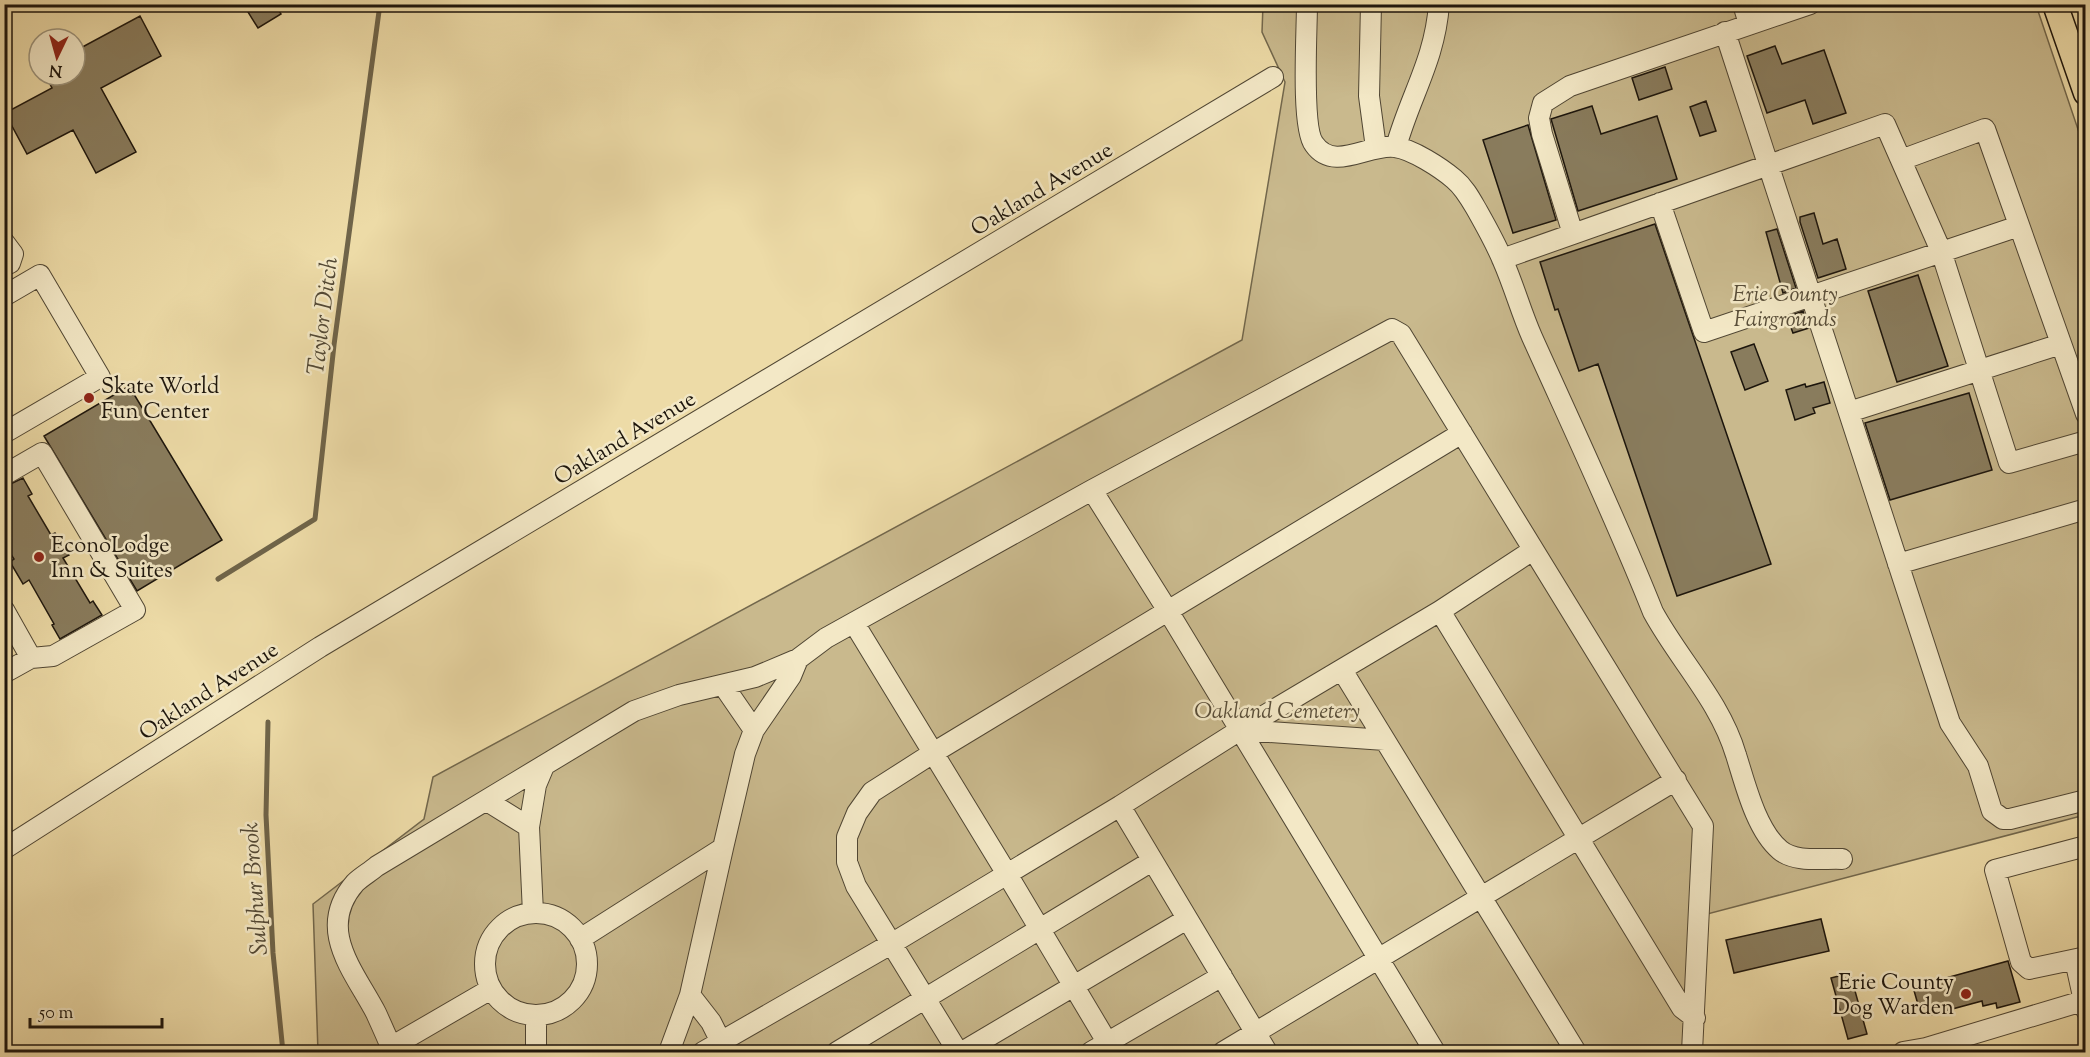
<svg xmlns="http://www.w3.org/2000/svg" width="2090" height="1057" font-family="'Sorts Mill Goudy',serif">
	<rect width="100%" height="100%" fill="#eddba7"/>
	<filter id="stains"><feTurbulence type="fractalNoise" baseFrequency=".00333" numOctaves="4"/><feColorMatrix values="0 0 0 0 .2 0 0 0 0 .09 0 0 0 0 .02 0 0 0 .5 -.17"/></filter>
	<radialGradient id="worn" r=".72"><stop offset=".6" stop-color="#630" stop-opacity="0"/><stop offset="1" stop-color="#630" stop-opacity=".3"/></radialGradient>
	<!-- green -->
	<path fill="#c9b98d" stroke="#72674c" stroke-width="1.5" d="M1263,5h773l49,145v665l-378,99 -7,138h-1382l-5,-148 111,-85 9,-42 809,-437 43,-258 -23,-50z"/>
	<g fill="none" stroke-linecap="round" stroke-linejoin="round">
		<!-- stream -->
		<path stroke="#6f6449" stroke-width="5" d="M218,579l97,-60 19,-174 46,-341
			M268,722l-2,93 7,138 10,99"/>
	</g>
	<!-- building -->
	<path fill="#897c5d" stroke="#1c150c" stroke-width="1.5" d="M243,4h32l6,10 -23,14z
		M140,16l21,40 -60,32 35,64 -40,21 -23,-43 -46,24 -22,-41 47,-25 -7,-13h30v-24z
		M1775,46l7,18 42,-14 22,63 -33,11 -8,-24 -38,13 -20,-57z
		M1665,67l7,22 -33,11 -7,-22z
		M1706,101l10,30 -16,5 -10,-29z
		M1592,106l9,28 56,-18 20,63 -99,32 -27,-92z
		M1528,125l28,95 -43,13 -30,-93z
		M1814,213l9,31 14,-5 9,30 -28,9 -18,-56v-5z
		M1655,224l116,340 -94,32 -79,-232 -19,7 -21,-62 -3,1 -15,-48z
		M1777,229l19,59 -13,5 -17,-61z
		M1918,275l30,91 -51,16 -29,-91z
		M1803,311l6,17 -16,5 -6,-16z
		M1754,344l14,37 -23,9 -14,-38z
		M1824,382l6,21 -17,5 2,5 -20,7 -9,-30 19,-6 1,3z
		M129,386l93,154 -85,51 -93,-155z
		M1969,393l23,77 -102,30 -25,-77z
		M23,478l9,16 -4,2 23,39 4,-2 14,22 -6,3 27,45 3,-2 9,14 -42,24 -8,-14 2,-1 -25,-44 -6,4 -13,-22 4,-3 -10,-16v-56z
		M1821,919l8,32 -95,22 -8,-33z
		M2008,961l12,41 -23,6 -1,-5 -13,3 -1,-5 -52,14 -3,-9 -8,2 -6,-21z
		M1850,973l17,61 -19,5 -17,-61z"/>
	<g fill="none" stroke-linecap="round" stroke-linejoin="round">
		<!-- minor casing -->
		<g stroke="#504633" stroke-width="22">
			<path id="minor" d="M1307,4c0,27 -6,123 7,140 20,29 55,-1 81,3 17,2 46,21 59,32 11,9 17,21 24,33 9,16 18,32 25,49 11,25 18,51 29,76 41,91 84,182 121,275 26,48 67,89 83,143 9,28 20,75 44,95 15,13 44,8 62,9
				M1371,4l-2,92 7,52
				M1743,4l6,20
				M1725,32l225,691 28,43 14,45 11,8h7l76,-19
				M1396,147c14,-51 39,-87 43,-143
				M1901,160l84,-31 101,285
				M1660,203l44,129 315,-106
				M1573,234l-31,-100 -3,-16 4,-15 27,-17 240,-82
				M4,242l9,12 -3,9 -6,3
				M1502,259l383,-135 56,127 68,212 77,-22
				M4,296l36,-21 60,102 -96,56
				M1849,412l212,-68
				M4,475l38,-22 93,157 -82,46 -22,2
				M1092,490l76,121 267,441
				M1898,564l188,-55
				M4,610l27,48 -27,15
				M1440,611l242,397 13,10
				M854,623l153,251 106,178
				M1342,670l234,382
				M754,730l37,-54 7,-17
				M1240,730l145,10
				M487,801l42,26 4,86
				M1120,806l147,246
				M529,827l7,-42 8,-19
				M2086,846l-91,24 26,92 8,7 57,-12
				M4,849l316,-202 953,-570
				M485 964a51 51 0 1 1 102 0a51 51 0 1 1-102 0Z
				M580,939l143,-91 22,-94 9,-24 -31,-45
				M2075,960l11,50
				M690,995l21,27 15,30
				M391,1047c-5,-12 -10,-23 -15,-34 -22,-42 -61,-84 -21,-130 6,-6 15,-11 22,-17l257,-155 45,-16 76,-18 43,-18 28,-21 266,-148 300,-161 9,5 302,492 -11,226
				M391,1052v-5l100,-58
				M536,1052v-37
				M669,1052l21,-57 33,-147
				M703,1052l188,-108 229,-138 120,-76 200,-119 93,-61
				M837,1052l315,-191
				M958,1052l-102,-166 -9,-24v-25l10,-24 15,-21 61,-39 529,-320
				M962,1052l225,-133
				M1091,1052l131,-76
				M1223,1052l453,-272
				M1903,1052l23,-4 160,-48"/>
		</g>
		<!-- major casing -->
		<g stroke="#1c150c" stroke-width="27">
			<path id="major" d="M2055,4l31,89"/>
		</g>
		<!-- minor -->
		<use href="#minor" stroke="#f3e8c6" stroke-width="20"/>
		<!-- major -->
		<use href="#major" stroke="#eddba7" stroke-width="24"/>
	</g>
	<!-- markers -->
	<g fill="#8f2418" stroke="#f3e8c6" stroke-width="2">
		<circle cx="89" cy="398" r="6"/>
		<circle cx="39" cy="557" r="6"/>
		<circle cx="1966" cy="994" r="6"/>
	</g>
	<g text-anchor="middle" stroke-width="5" stroke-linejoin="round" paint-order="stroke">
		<!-- street labels -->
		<g font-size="22" fill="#1c150c" stroke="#f3e8c6">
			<text transform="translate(1041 188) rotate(-31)" y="8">Oakland Avenue</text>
			<text transform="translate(624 437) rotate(-31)" y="8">Oakland Avenue</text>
			<text transform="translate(208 690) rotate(-33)" y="8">Oakland Avenue</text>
		</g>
		<!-- park labels -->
		<g font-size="22" font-style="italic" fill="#594e39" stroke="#f3e8c6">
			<text x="1785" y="301">Erie County<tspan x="1785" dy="25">Fairgrounds</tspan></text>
			<text x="1277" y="718">Oakland Cemetery</text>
		</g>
		<!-- poi labels -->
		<g font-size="22" fill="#1c150c" stroke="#f3e8c6" text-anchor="start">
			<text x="101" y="393">Skate World<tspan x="101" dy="25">Fun Center</tspan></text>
			<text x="51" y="552">EconoLodge<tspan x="51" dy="25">Inn &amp; Suites</tspan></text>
			<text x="1954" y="989" text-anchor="end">Erie County<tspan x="1954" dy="25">Dog Warden</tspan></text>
		</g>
		<!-- water labels -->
		<g font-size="24" font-style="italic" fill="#534935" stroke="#f3e8c6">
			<text transform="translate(322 316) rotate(-83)" y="8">Taylor Ditch</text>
			<text transform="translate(254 889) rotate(-94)" y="8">Sulphur Brook</text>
		</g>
	</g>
	<!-- margin -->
	<rect width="2090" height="1057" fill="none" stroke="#eddba7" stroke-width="24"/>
	<rect x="6" y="6" width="2078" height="1045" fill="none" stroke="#1c150c" stroke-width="3"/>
	<rect x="12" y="12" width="2066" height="1033" fill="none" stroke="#1c150c" stroke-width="1.5"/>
	<!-- north arrow -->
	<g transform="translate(57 57) rotate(185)"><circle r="28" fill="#f3e8c6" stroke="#9d947c" stroke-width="1.5"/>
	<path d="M0-4.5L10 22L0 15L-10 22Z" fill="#8f2418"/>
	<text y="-9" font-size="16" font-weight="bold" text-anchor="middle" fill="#1c150c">N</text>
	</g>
	<!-- scale -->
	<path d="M30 1018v9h132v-9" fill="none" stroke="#1c150c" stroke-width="3"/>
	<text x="39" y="1018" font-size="18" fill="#1c150c" stroke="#f3e8c6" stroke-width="4.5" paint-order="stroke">50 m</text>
	<rect width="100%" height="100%" filter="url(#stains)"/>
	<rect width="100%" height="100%" fill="url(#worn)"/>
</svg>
